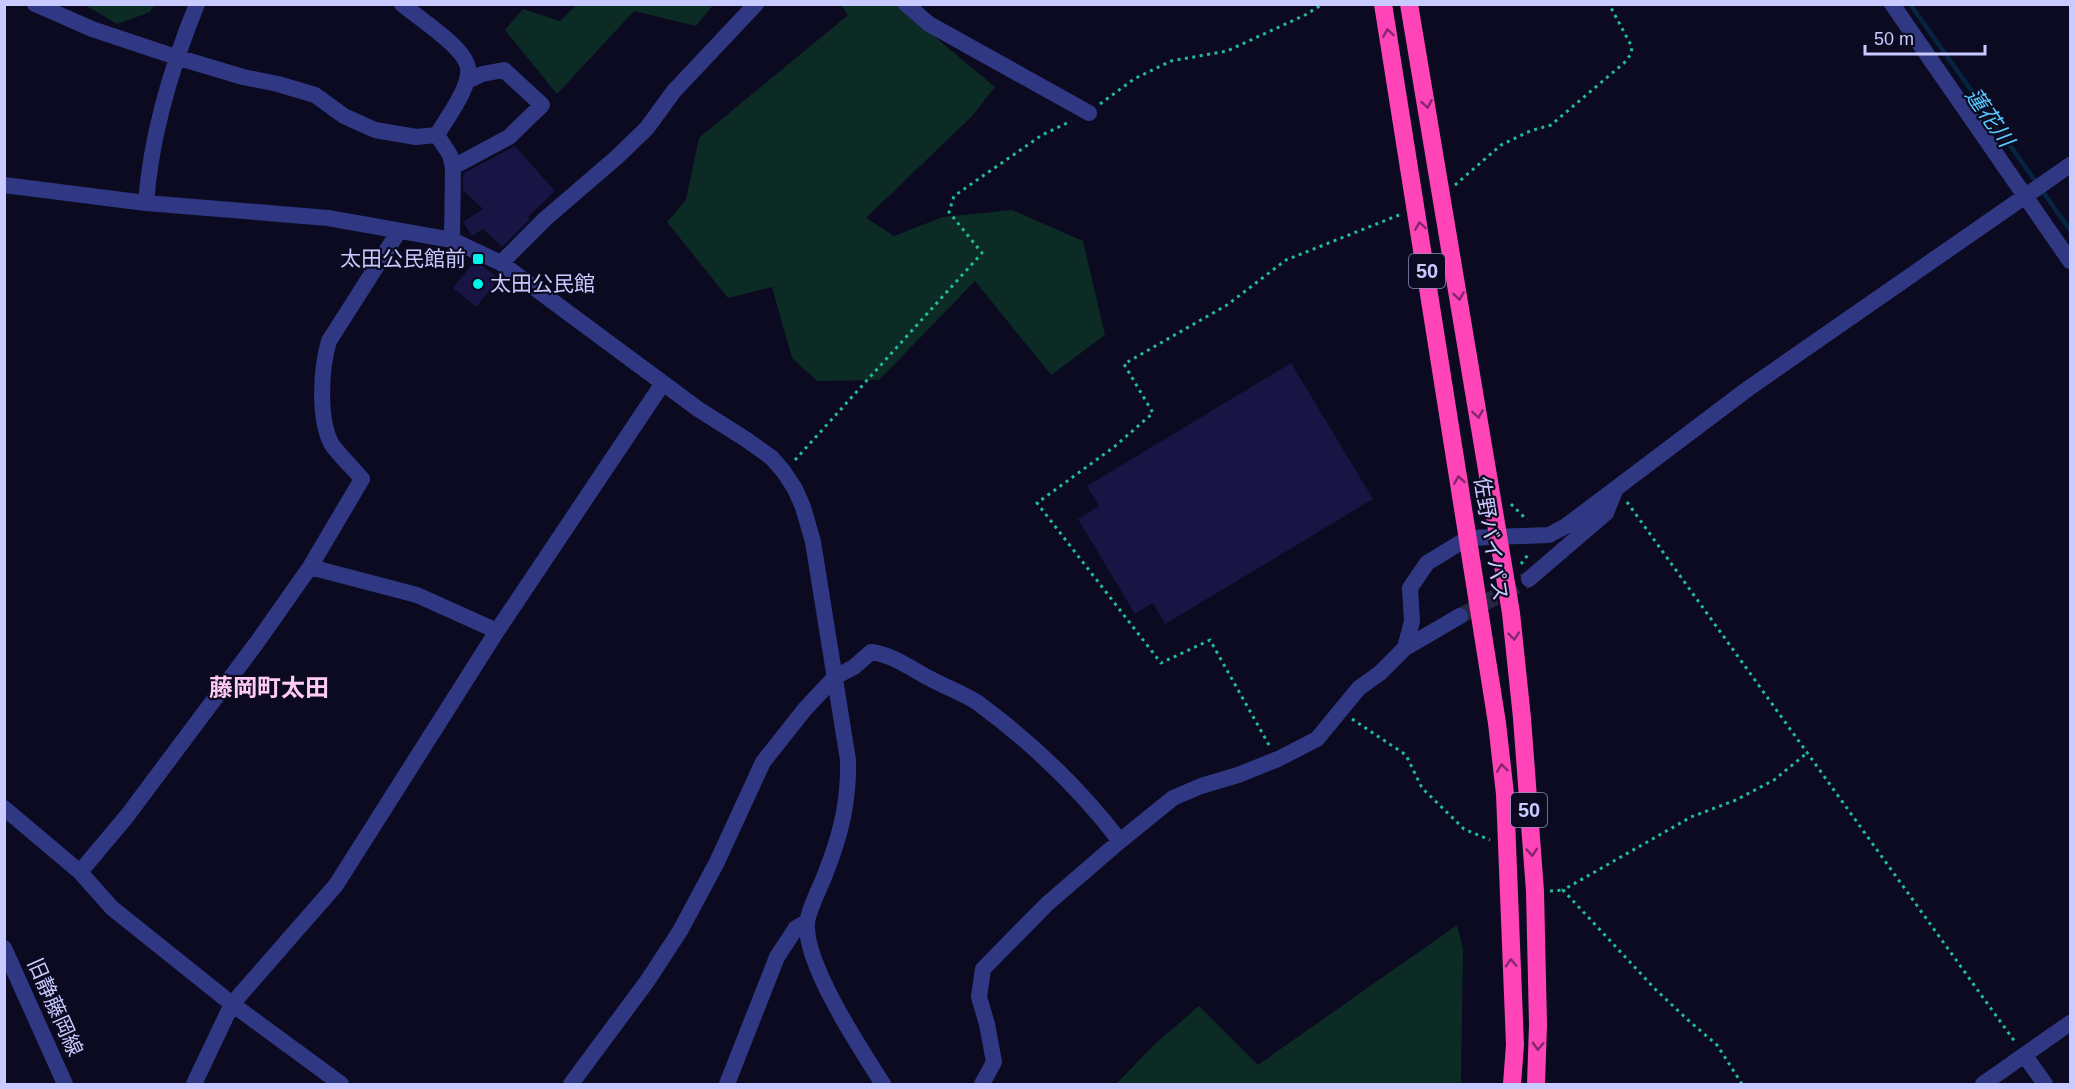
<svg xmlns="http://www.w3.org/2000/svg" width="2075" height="1089" font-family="Arial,'Noto Sans JP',sans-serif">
	<rect width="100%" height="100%" fill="#0b0a20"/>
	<!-- green -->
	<path fill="#0d2b25" d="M85,5h69l-4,7 -33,12z
		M576,5v-1l137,1 -17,21 -62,-15 -77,83 -52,-64 18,-21 37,12z
		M841,5h56l98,82 -23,29 -106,102 28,18 49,-19 69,-7 71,31 22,94 -54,40 -76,-94 -96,99 -62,1 -25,-23 -20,-71 -44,11 -61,-76 19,-22 13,-62 149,-123z
		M1457,925l6,24 -2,135h-345l39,-40 44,-38 59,59z"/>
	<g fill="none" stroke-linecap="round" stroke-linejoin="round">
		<!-- stream -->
		<path stroke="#062543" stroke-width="4.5" d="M1910,4l160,226"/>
	</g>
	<!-- building -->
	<path fill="#181443" d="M515,146l40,45 -27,26 2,2 -28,28 -19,-18 -11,7 -9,-14 20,-13 -20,-19v-13l1,-4z
		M474,262l10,5 15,12 -23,28 -23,-19z
		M1291,363l82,136 -208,125 -12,-21 -18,11 -57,-95 21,-13 -12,-20z"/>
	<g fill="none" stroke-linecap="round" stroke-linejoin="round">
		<!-- minor-tunnel -->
		<path stroke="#282741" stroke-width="16" stroke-dasharray="16 8" stroke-linecap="butt" d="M1460,616l69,-37"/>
		<!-- path -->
		<path stroke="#21bb9d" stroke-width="3" stroke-dasharray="3 4.5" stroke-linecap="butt" d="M1100,104l34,-25 37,-18 56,-10 78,-36 18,-11
			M1455,185l46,-40 29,-14 21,-6 73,-62 7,-9 1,-7 -23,-43
			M795,460l187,-207 -33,-41 5,-16 88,-61 29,-14
			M1627,502l388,540
			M1511,504l16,16
			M1521,564l9,-12
			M1352,719l54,36 16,33 42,41 26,11
			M1269,745l-59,-105 -49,23 -124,-160 77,-56 39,-34 -29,-49 103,-59 59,-45 113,-45
			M1550,891l13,-1
			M1742,1084l-25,-39 -29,-25 -34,-32 -91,-98 128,-73 45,-17 38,-20 33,-27"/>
		<!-- minor -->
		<path stroke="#303884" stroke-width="16" d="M35,4l57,25 84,28 67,20 35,7 37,11 29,21 31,14 41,7 21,-2 13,20 3,12
			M402,4c16,14 63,43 66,64 3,19 -22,51 -31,67
			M906,4l23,20 160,89
			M1892,4l178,257
			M4,185l142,18 182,15 124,22 49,23 197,146 49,31 25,18 12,14 11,17 8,18 10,35 35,218c1,41 -7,74 -22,112 -4,12 -19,40 -19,52 -2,41 53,124 76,160
			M146,203c5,-69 25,-135 51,-199
			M452,240l1,-73 56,-30 33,-32 -38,-35 -22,4 -15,7
			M501,263l44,-44 72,-62 30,-29 27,-37 82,-87
			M310,567l107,28 80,36
			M1529,579l77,-66 10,-25
			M1405,648l55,-32
			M4,808l76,64 32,36 120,96 109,80
			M80,872l47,-56 131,-175 52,-74 52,-88c-7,-9 -26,-27 -31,-36 -13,-26 -10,-75 -2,-102l70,-110
			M4,948l61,136
			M2025,1056l20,28
			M194,1084l38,-80 104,-119 161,-254 166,-248
			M571,1084l77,-104 32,-49 37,-69 46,-100 42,-53 30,-32 19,-10 17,-15c22,3 39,16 58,26 16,9 34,15 49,25 53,39 102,86 142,138
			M727,1084l50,-127 19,-29 10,-6
			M982,1084l12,-22 -7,-38 -8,-27 4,-28 64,-65 73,-63 53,-43 28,-12 37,-11 40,-16 39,-20 42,-51 21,-15 25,-25 7,-27 -2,-33 17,-25 41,-25 81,-3 17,-9 183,-138 321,-223
			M1983,1084l87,-61"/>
		<!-- highway -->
		<path stroke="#ff44b7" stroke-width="18" d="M1383,4l114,719 8,71 10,251 -3,39
			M1409,4l102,609 11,105 13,173 3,134 -2,59"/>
	</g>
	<!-- one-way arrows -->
	<defs><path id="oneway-chevron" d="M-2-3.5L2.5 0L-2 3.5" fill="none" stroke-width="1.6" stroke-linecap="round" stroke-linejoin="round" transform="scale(1.5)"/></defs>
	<g stroke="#85276c">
		<use href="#oneway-chevron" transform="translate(1388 33) rotate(-99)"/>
		<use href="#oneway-chevron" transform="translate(1427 104) rotate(80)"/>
		<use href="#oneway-chevron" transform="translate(1420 226) rotate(-99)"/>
		<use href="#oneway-chevron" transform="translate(1459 296) rotate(81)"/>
		<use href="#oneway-chevron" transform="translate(1478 414) rotate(81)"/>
		<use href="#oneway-chevron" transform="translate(1459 480) rotate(-99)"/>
		<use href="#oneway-chevron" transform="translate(1514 636) rotate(84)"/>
		<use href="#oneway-chevron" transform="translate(1502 768) rotate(-97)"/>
		<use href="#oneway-chevron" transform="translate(1532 852) rotate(86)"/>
		<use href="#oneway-chevron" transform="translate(1511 963) rotate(-92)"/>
		<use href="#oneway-chevron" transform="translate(1538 1046) rotate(92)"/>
	</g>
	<!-- markers -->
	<g fill="#00f4ec" stroke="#0b0a20" stroke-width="2">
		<rect x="472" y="253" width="12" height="12" rx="3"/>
		<circle cx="478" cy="284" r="6"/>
	</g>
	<g text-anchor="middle" stroke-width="4.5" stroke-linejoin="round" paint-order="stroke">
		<!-- shield labels -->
		<g fill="#0b0a20" stroke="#9090bc" stroke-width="1.5">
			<rect x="1409" y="254" width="36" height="34" rx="4.5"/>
			<rect x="1511" y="793" width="36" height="34" rx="4.5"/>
		</g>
		<g font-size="20" font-weight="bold" fill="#c9caff">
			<text x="1427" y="278">50</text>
			<text x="1529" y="817">50</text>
		</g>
		<!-- poi labels -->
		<g font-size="21" fill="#c9caff" stroke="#0b0a20" text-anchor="end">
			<text x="466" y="266">太田公民館前</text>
			<text x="490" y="291" text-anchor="start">太田公民館</text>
		</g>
		<!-- street labels -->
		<g font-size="21" fill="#c9caff" stroke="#0b0a20">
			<text transform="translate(1491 539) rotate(81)" y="7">佐野バイパス</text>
			<text transform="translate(55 1007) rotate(66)" y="7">旧静藤岡線</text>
		</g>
		<!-- water labels -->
		<g font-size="22" font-style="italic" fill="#57c8ff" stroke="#0b0a20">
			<text transform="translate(1990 117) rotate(55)" y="8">蓮花川</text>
		</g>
		<!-- quarter labels -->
		<g font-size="24" font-weight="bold" fill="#ffcbf3" stroke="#0b0a20">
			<text x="269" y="696">藤岡町太田</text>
		</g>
	</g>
	<!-- border -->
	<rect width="2075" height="1089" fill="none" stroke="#c9caff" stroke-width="12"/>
	<!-- scale -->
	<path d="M1865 45v9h120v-9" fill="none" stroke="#c9caff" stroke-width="3"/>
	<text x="1874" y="45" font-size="18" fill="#c9caff" stroke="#0b0a20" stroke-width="4.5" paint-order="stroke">50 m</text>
</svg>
